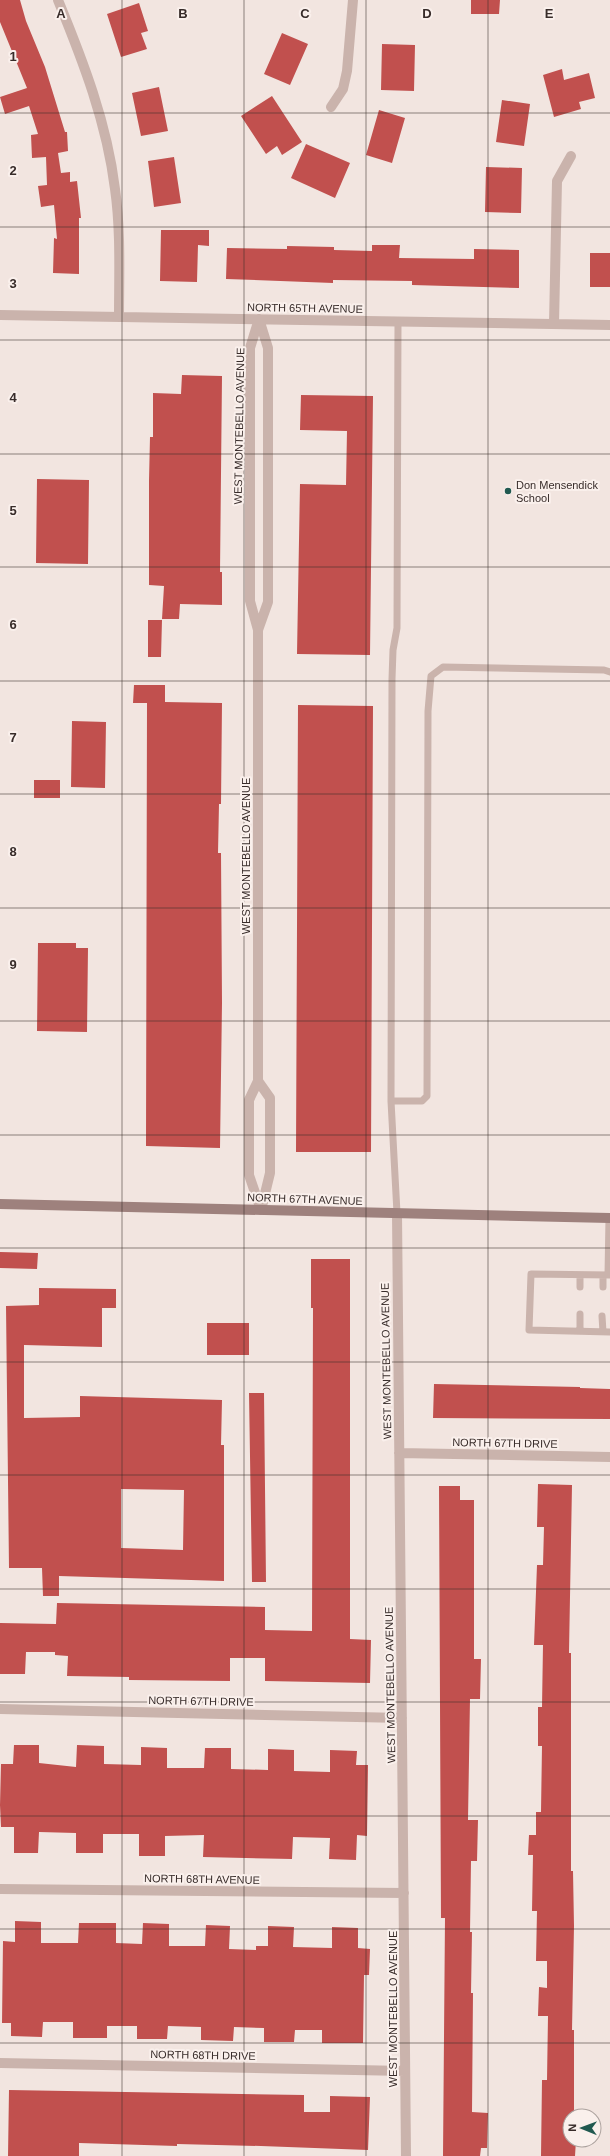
<svg xmlns="http://www.w3.org/2000/svg" width="610" height="2156" font-family="Arial,sans-serif">
	<rect width="100%" height="100%" fill="#f2e5e0"/>
	<!-- building -->
	<path fill="#c1504e" fill-rule="evenodd" d="M0,0h20l6,21 19,46 20,65h2l1,19 -10,2 3,20 9,-1v10l7,-1 4,37h-2v56l-26,-1 1,-35 3,1 -3,-34 -13,2 -3,-21 9,-1 -1,-28 -14,1 -1,-23 7,-1 -9,-28 -24,8 -5,-17 27,-9 -27,-66z
		M471,0h29l-1,14h-28z
		M139,3l9,28 -7,2 6,16 -26,8 -14,-43z
		M282,33l26,11 -18,41 -26,-11z
		M382,44l33,1 -1,46 -33,-1z
		M562,69l2,11 25,-7 6,25 -16,4 2,7 -27,8 -11,-42z
		M159,87l9,44 -27,5 -9,-43z
		M272,96l30,46 -20,13 -5,-9 -11,8 -25,-38z
		M502,100l28,4 -6,42 -28,-4z
		M379,110l26,8 -13,45 -26,-8z
		M306,144l44,19 -15,35 -44,-20z
		M174,157l7,46 -27,4 -6,-46z
		M486,167l36,1 -1,45 -36,-1z
		M161,230h48v16l-11,-1 -1,37 -37,-1z
		M372,245h28l-1,13 75,1v-10l45,1v38l-107,-3v-4l-79,-1v3l-107,-4 1,-31 60,1v-3l47,1v3l38,1z
		M590,253h20v34h-20z
		M182,375l40,1 -2,196h2v33l-42,-1 -1,15h-17l2,-33 -15,-1v-104l1,-44h3v-44l28,1z
		M301,395l72,1 -3,259 -73,-1 3,-170 46,1 1,-54 -47,-1z
		M37,479l52,1 -1,84 -52,-1z
		M148,620h14l-1,37h-13z
		M134,685h31v17l57,1 -1,101h-2l-1,49h3l1,150 -2,145 -74,-2 1,-443h-14z
		M298,705l75,1 -2,446h-75z
		M72,721l34,1 -1,66 -34,-1z
		M34,780h26v18h-26z
		M38,943h38v5h12l-1,84 -50,-1z
		M0,1252l38,1 -1,16 -37,-1z
		M311,1259h39v380l21,1 -1,43 -105,-2v-23h-35v23l-101,-1v-3l-62,-1 1,-20 -13,-1v-3h-29l-1,22h-25v-51l56,1 1,-21 208,4v23l47,1 1,-323h-2z
		M39,1288l77,1v19h-14v39l-78,-2v73l56,-1v-21l142,4 -1,45h3v136l-165,-5v20h-16l-1,-28h-33l-3,-262 33,-1zM121,1489l63,1 -1,60 -62,-2z
		M207,1323h42v32h-42z
		M434,1384l146,3v1l30,1v30l-177,-1z
		M249,1393h15l2,189h-14z
		M538,1484l34,1 -3,168h2v218h2l1,55 -2,104h2v86h-4v24h6l-1,16h-34l1,-76h5l1,-64h-10l1,-29 8,1v-27h-11l1,-50h-5l1,-56h-5l1,-20h7v-23h5l1,-66h-4v-39h4l1,-62h-9l3,-80h6l1,-38h-7z
		M439,1486h21v14h14v159h7l-1,40h-10l-2,121h10l-1,41h-6l-1,71h2l-1,61h2l-1,119 16,1 -1,35h-6l-1,8h-37l2,-238h-4z
		M14,1745h25v18l37,4 1,-22 27,1v18l37,1v-18l26,1v20h37l1,-20h26v21l37,1v-21l26,1v21l36,1v-22l27,1 -1,14h12l-1,71 -10,-1 -1,25 -27,-1 1,-21 -37,-1 -1,22 -89,-2 1,-22 -39,1v20h-26v-22h-36v19h-27v-20l-37,-1 -1,21h-24v-26h-13l-1,-22 1,-41h12z
		M15,1921l26,1v21h37l1,-20h37v20l26,1 1,-21 26,1v22h36l1,-21 24,1 -1,23 27,1v-4h12v-20l26,1 -1,20 39,1v-21l26,1v20l12,1 -1,26h-5l-1,68h-41v-13h-27l-1,12h-30v-14l-30,-1 -1,14 -32,-1v-13l-33,-1 -1,13h-30v-13h-30v12h-34v-16h-30l-1,15 -31,-1v-13h-9l1,-82 12,1z
		M9,2090l295,5v17h26v-16l40,1 -2,53 -107,-4 -84,-2v2l-98,-3v13h-71z"/>
	<g fill="none" stroke-linecap="round" stroke-linejoin="round">
		<!-- lane -->
		<path stroke="#cab3ac" stroke-width="7" d="M391,1101h31l5,-5 1,-385 3,-35 12,-9 161,3 6,2
			M397,1213l-6,-112 1,-422 1,-29 4,-22 1,-306
			M608,1275l1,-57
			M610,1275l-79,-1 -2,56 81,2
			M580,1287v-12
			M603,1287v-12
			M580,1314v17
			M602,1316l1,16"/>
		<!-- street -->
		<path stroke="#cab3ac" stroke-width="10" d="M58,0c25,61 49,123 57,189 6,42 4,86 4,128
			M331,107l12,-18 4,-18 6,-71
			M0,315l610,10
			M259,319l-9,29v253l8,29v451l-9,19v75l12,35
			M554,324l3,-143 14,-25
			M258,630l10,-28v-254l-9,-29
			M258,1081l12,17v75l-9,37
			M397,1213l9,943
			M399,1453l211,4
			M0,1709l402,9
			M0,1889l404,4
			M0,2063l405,8"/>
		<!-- secondary -->
		<path stroke="#9e817d" stroke-width="10" d="M0,1204l610,14"/>
	</g>
	<!-- grid -->
	<path fill="none" stroke="#382c2a" stroke-width="1" stroke-opacity="0.55" d="M122,0v2156M244,0v2156M366,0v2156M488,0v2156M0,113h610M0,227h610M0,340h610M0,454h610M0,567h610M0,681h610M0,794h610M0,908h610M0,1021h610M0,1135h610M0,1248h610M0,1362h610M0,1475h610M0,1589h610M0,1702h610M0,1816h610M0,1929h610M0,2043h610"/>
	<!-- markers -->
	<circle fill="#215950" stroke="#faf0ec" stroke-width="1.5" cx="508" cy="491" r="4"/>
	<g text-anchor="middle" stroke-width="4" stroke-linejoin="round" paint-order="stroke">
		<!-- street labels -->
		<g font-size="11" fill="#382c2a" stroke="#faf0ec">
			<text transform="translate(305 308) rotate(1)" y="4">NORTH 65TH AVENUE</text>
			<text transform="translate(239 426) rotate(-89)" y="4">WEST MONTEBELLO AVENUE</text>
			<text transform="translate(246 856) rotate(-90)" y="4">WEST MONTEBELLO AVENUE</text>
			<text transform="translate(305 1199) rotate(2)" y="4">NORTH 67TH AVENUE</text>
			<text transform="translate(386 1361) rotate(-91)" y="4">WEST MONTEBELLO AVENUE</text>
			<text transform="translate(505 1443) rotate(1)" y="4">NORTH 67TH DRIVE</text>
			<text transform="translate(390 1685) rotate(-91)" y="4">WEST MONTEBELLO AVENUE</text>
			<text transform="translate(201 1701) rotate(1)" y="4">NORTH 67TH DRIVE</text>
			<text transform="translate(202 1879) rotate(1)" y="4">NORTH 68TH AVENUE</text>
			<text transform="translate(393 2009) rotate(-90)" y="4">WEST MONTEBELLO AVENUE</text>
			<text transform="translate(203 2055) rotate(1)" y="4">NORTH 68TH DRIVE</text>
		</g>
		<!-- poi labels -->
		<g font-size="11" fill="#382c2a" stroke="#faf0ec" text-anchor="start">
			<text x="516" y="489">Don Mensendick<tspan x="516" dy="13">School</tspan></text>
		</g>
	</g>
	<g font-size="13" text-anchor="middle" font-weight="bold" fill="#382c2a" stroke="#faf0ec" stroke-width="4" stroke-linejoin="round" paint-order="stroke">
		<text x="61" y="18">A</text>
		<text x="183" y="18">B</text>
		<text x="305" y="18">C</text>
		<text x="427" y="18">D</text>
		<text x="549" y="18">E</text>
		<text x="13" y="61">1</text>
		<text x="13" y="175">2</text>
		<text x="13" y="288">3</text>
		<text x="13" y="402">4</text>
		<text x="13" y="515">5</text>
		<text x="13" y="629">6</text>
		<text x="13" y="742">7</text>
		<text x="13" y="856">8</text>
		<text x="13" y="969">9</text>
	</g>
	<!-- north arrow -->
	<g transform="translate(582 2128) rotate(271)"><circle r="19" fill="#faf0ec" stroke="#aca29e"/>
	<path d="M0-3L7 15L0 10L-7 15Z" fill="#215950"/>
	<text y="-6" font-size="11" font-weight="bold" text-anchor="middle" fill="#382c2a">N</text>
	</g>
</svg>
